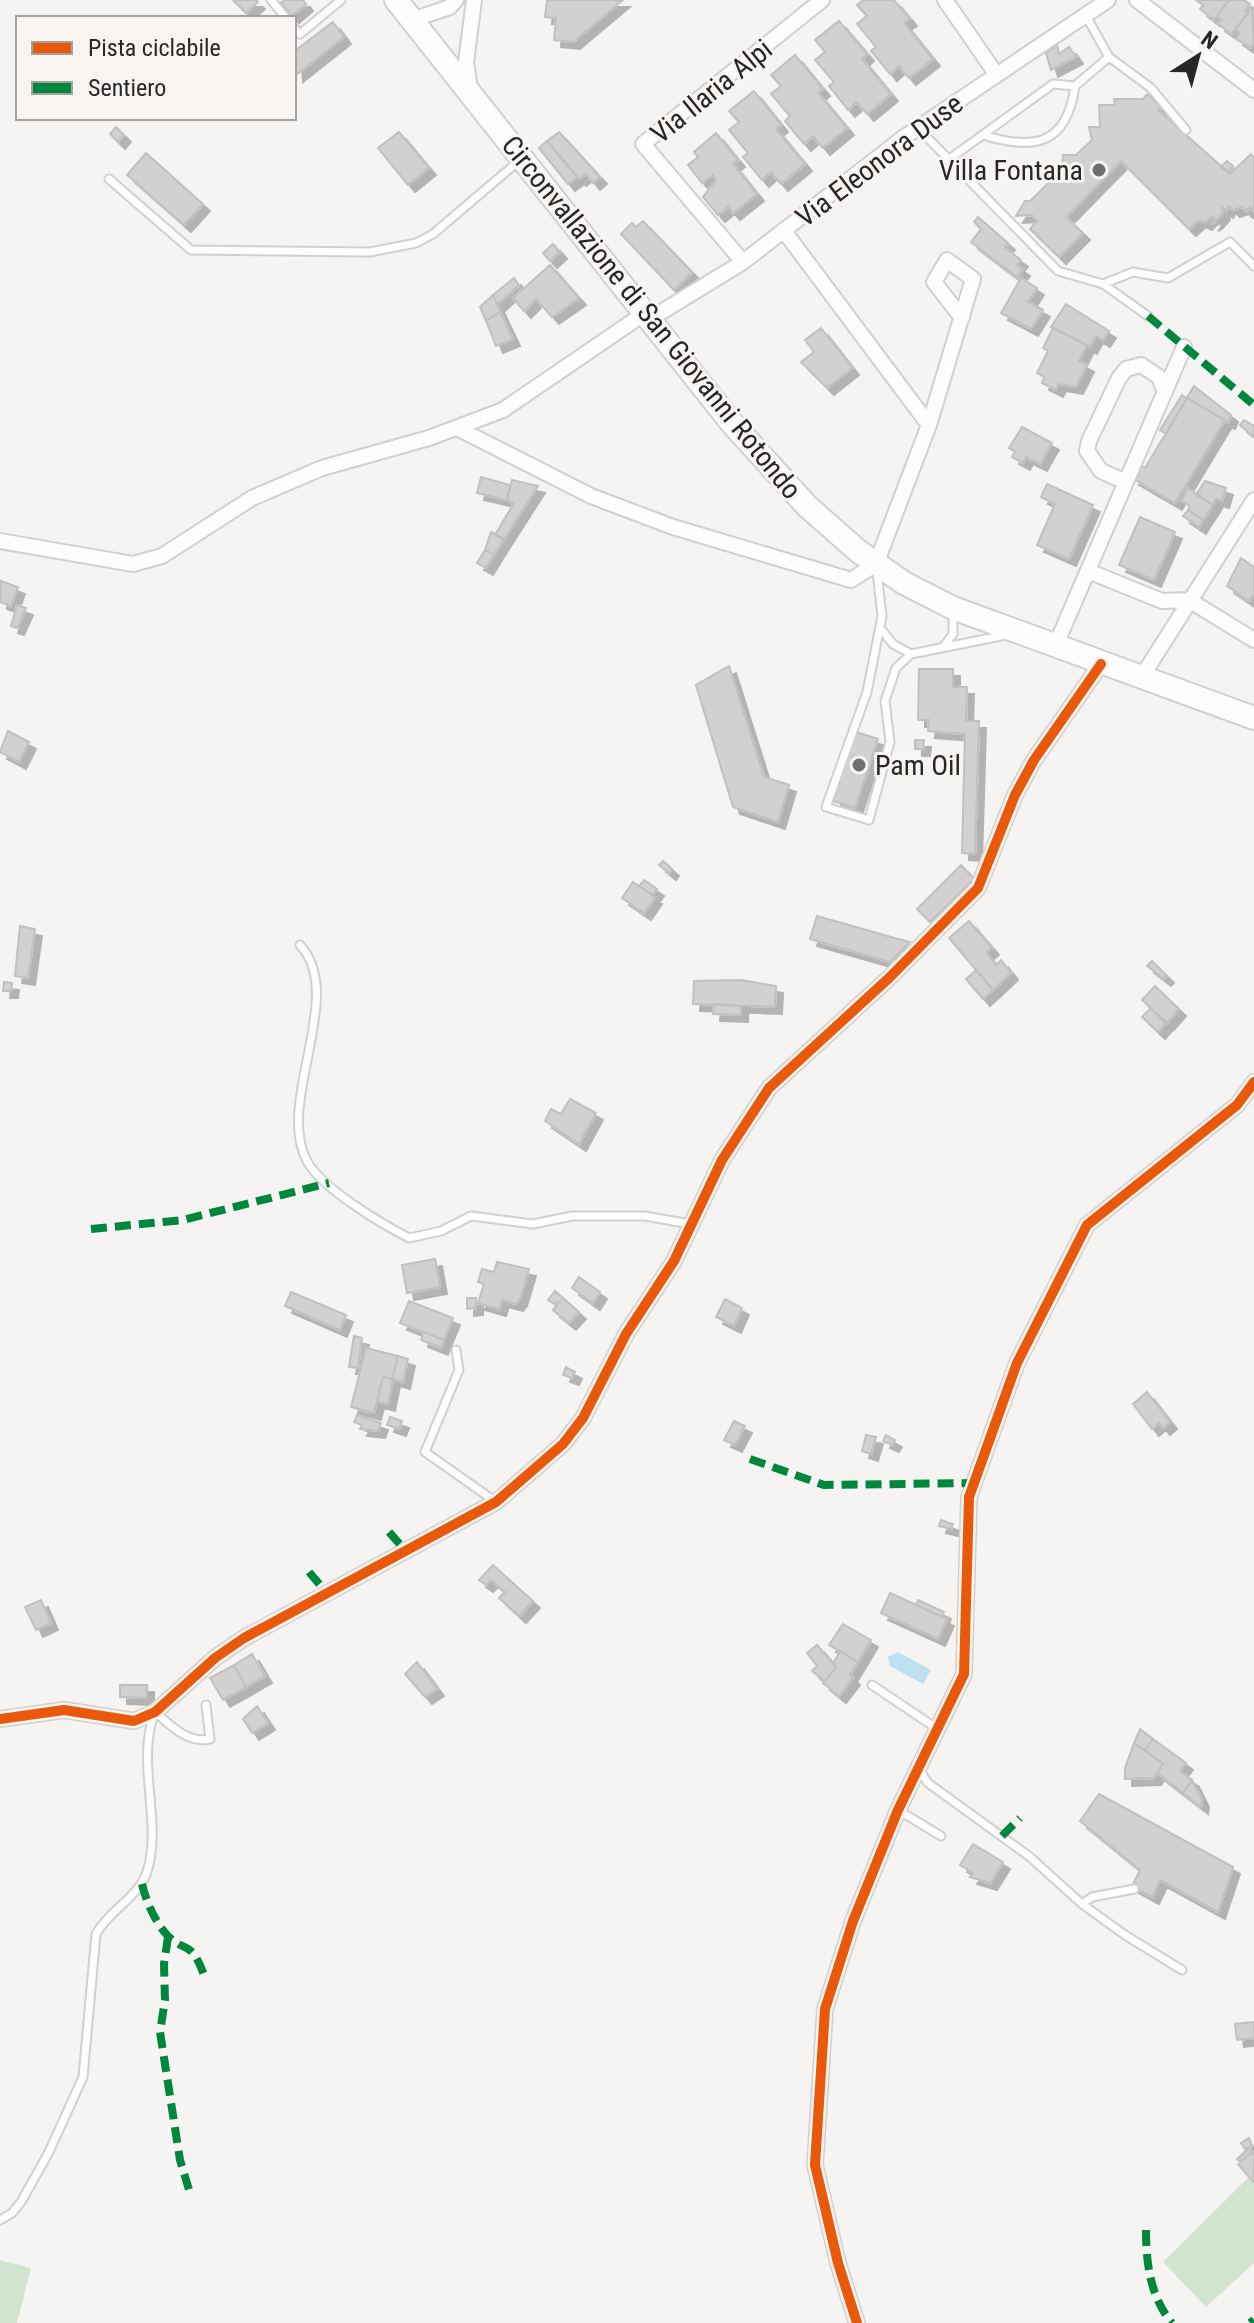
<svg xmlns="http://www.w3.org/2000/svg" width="1254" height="2323" font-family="'Roboto Condensed',sans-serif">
	<defs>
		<filter id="shadow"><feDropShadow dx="7" dy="7" stdDeviation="0" flood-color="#0004"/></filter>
	</defs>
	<rect width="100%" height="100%" fill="#f6f4f3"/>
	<!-- green -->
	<path fill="#d2e4d0" d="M1248,2178l6,6v79l-48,44 -43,-45z
		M0,2260l31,8 -14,55h-17z"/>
	<!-- water -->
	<path fill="#bde1f0" d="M898,1652l33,18 -8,14 -33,-18 -2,-9z"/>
	<!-- building -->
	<path fill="#d2d1d0" stroke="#c1c0bf" stroke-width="2" filter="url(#shadow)" d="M233,0h23l2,2 -12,11z
		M284,0h19l3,4 -14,12 -11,-13z
		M547,0h76l-50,42 -19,-2 2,-22 -11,-1z
		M863,0h31l16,19 -6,4 29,36 -24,19 -10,-12 -9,8 -19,-23 5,-4 -19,-23 10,-8 -10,-11z
		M1196,0h33l-15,20 -14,-11 3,-4z
		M1229,0h15l6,4 -5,7 3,2 -16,21 -14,-10 4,-4 -5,-4z
		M1252,7l2,36 -4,5 -14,-10 4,-5 -5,-3z
		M839,21l28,33 -5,5 29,35 -24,20 -10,-12 -9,8 -19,-24 5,-4 -19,-22 10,-8 -10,-12z
		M333,22l11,15 -48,38 -2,-28 2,3z
		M1057,44l2,10 10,-7 7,10 -25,13 -5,-17z
		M795,55l28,34 -5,4 29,35 -24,20 -10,-12 -9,8 -19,-23 5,-5 -19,-22 10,-8 -10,-11z
		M754,91l27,34 -5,4 29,35 -24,20 -10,-12 -9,8 -19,-23 5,-4 -19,-23 10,-8 -10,-11z
		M1147,94l14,13 -3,3 72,64 21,-20 3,4v53l-4,-4 -4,4 -4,-4 -9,3 -4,-4 -3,5 -4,-4 1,6 -8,9 -4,2 4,-5 -3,-3 -7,7 -6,-3 -10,9 -68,-68 -55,56 17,16 -24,24 -29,-28 7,-8 -5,-6 -16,1 9,-15h5l32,-31 1,-15h13l16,-15 -3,-13h11l-1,-22h16l-1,-6h29z
		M116,127l8,8 -6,7 -8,-8z
		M399,132l30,36 -21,17 -30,-37z
		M559,132l41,45 -7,6 -7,-9 -7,5 -32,-38z
		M716,133l22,27 -5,4 24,30 -24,19 -5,-6 -10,8 -15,-18 13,-17 -3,-5 -11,8 -14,-18 10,-8 -4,-5z
		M547,141l30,36 -9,7 -29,-36z
		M146,153l57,51 -19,21 -57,-50z
		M1227,161l6,5 -5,6 -7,-5z
		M978,217l30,26 -3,5 16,12 -4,5 6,4 -6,8 -46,-35 10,-13 -7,-7z
		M643,221l49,51 -18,18 -53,-56 11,-11 4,4z
		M553,244l7,8 -10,9 -7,-8z
		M550,265l29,33 -27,19 -16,-18 -12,12 -11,-13z
		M514,278l5,7 -22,20 -4,-10z
		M1021,278l16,10 -9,14 15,8 -12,19 -30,-16z
		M493,295l7,17 -14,9 -6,-14z
		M1066,304l43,27 -6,9 -7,-4 -6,11 -39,-20z
		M500,312l13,27 -17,7 -10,-25z
		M821,328l31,40 -25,20 -26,-26 13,-10 -9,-12z
		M1053,328l34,17 -8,16 8,4 -11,22 -17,-3 -3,6 -14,-7 2,-6 -7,-4 11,-22 -5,-3z
		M1194,386l37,29 -3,7 -41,-24z
		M1182,395l5,3 -21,36 -6,-4z
		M1187,398l38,22 -50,83 -43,-25 8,-13 5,3z
		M1244,420l10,6v11l-14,-12z
		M1022,427l30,16 -12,21 -14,-7 -3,6 -11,-6 3,-6 -6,-3z
		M481,477l29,8 -3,15 -30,-7z
		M512,480l26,6 -34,53 -9,-4 19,-32 -7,-3z
		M1205,481l21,7 -4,13 -6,-2 -3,6 -17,-10z
		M1047,484l46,21 -24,54 -32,-14 18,-41 -14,-7z
		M1188,488l25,17 -10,15 -15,-10 2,-4 -8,-6z
		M1188,510l15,10 -4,7 -16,-11z
		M1140,517l35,15 -21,48 -35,-15z
		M491,532l13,7 -10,16 -9,-5z
		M485,550l9,5 -8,13 -9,-5z
		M1241,558l13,9v27l-5,7 -22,-15z
		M1,581l17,6 -7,19 -11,-4z
		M17,605l9,3 -9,20 -6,-2z
		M729,666l35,111 25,8 -11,37 -45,-15 -37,-122z
		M919,669h34v18h14l-1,34h13l-4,133 -13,-1 3,-119 -37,-3 1,-11h-11z
		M8,731l21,11 -10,20 -19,-10z
		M856,732l22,7 -23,69 -22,-7z
		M915,740h9l-1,9h-8z
		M663,861l9,8 -3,4 -10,-8z
		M961,865l13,14 -44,43 -13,-13z
		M644,880l13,9 -4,6 -14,-9z
		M633,882l22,15 -11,16 -22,-15z
		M817,916l74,21 19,5 -20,20 -80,-23z
		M969,921l23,27 -6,5 10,12 5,-5 10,13 -18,17 -44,-52z
		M20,926l15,3 -7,49 -13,-2z
		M1152,961l15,15 -3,3 -17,-13z
		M976,970l17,20 -10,9 -17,-20z
		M741,980l35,6 -1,21 -82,-3 1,-23z
		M4,982l8,1 -1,8h-8z
		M1155,986l24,23 -12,14 -25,-23z
		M714,1004l27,2v9l-28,-1z
		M1151,1008l15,15 -8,9 -16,-15z
		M570,1099l26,14 -17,31 -34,-23 6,-12 10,5z
		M435,1259l5,28 -33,6 -5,-28z
		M497,1262l32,7 -9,30 -4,5 -14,-4 -3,9 -21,-6 6,-19 -6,-2 4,-13 12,3z
		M579,1277l21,15 -7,11 -21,-15z
		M555,1291l24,21 -10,11 -16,-13 6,-8 -5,2 -6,-4z
		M291,1292l55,23 -6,15 -55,-24z
		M467,1298h9v10l-9,1z
		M725,1299l17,9 -8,18 -18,-9z
		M409,1301l44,17 -9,22 -44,-17z
		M424,1332l20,8 -3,8 -20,-8z
		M354,1336l8,2 -4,30 -9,-1z
		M366,1348l32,8 -6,23 -9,-2 -9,36 -23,-6z
		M398,1356l10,3 -5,23 -10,-3 -5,25 -11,-3 6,-24 9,2z
		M566,1367l9,5 -3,6 -9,-3z
		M1147,1392l23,30 -7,6 -4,-5 -7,6 -19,-25z
		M357,1415l24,8 -3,8 -18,-2 2,-4 -8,-3z
		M390,1417l12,4 -3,8 -12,-4z
		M734,1421l11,5 -10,19 -11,-5z
		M866,1435l10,2 -5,17 -9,-3z
		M886,1435l9,5 -3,5 -9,-4z
		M941,1520l12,4 -2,5 -12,-3z
		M493,1565l40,36 -14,15 -20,-18 6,-6 -14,-12 -5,5 -7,-5z
		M890,1593l57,26 -9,20 -57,-26z
		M41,1600l10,23 -15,7 -11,-23z
		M918,1600l26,12 -2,5 -26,-12z
		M843,1624l28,16 -13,22 -29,-17z
		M817,1645l19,22 -11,14 -13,-10 5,-5 -10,-13z
		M840,1651l18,11 -8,13 3,3 -14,18 -16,-13 13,-16 -3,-3z
		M252,1654l13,22 -19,11 -12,-22z
		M417,1662l20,27 -12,8 -20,-23z
		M234,1665l12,22 -23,13 -13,-22z
		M120,1685h27v13l-27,-1z
		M257,1706l11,17 -16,10 -9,-14z
		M1140,1729l13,10 -8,11 -11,-7z
		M1153,1739l33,24 -6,8 12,9 -9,13 -26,-20 6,-9 -18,-14z
		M1134,1743l29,21 -9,14 -29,1v-11z
		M1192,1780l10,20 -1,7 -18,-14z
		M1099,1794l134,73 -15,45 -58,-32 -8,17 -20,-11 8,-16 -60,-49z
		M973,1844l30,18 -13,21 -20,-6 3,-4 -13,-8z
		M1254,2022v16l-17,2 -2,-16z
		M1249,2138l3,7 -7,4 -4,-6z
		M1249,2148l3,4 -12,10 -3,-3z
		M1252,2152l2,3v28l-16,-19z"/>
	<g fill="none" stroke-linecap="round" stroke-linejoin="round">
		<!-- lane casing -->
		<g stroke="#d1d0cf" stroke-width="11">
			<path id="lane" d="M271,0l15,18
				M294,28l6,6 41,-34
				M1109,57l42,31 35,42
				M918,128l140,143 45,13 45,32
				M983,135c51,16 84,10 92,-49
				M948,160l105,-76 22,2 34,-29 -23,-41
				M109,179l82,71 179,2 46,-9 17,-9 87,-74
				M1103,284l30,-12 35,6 62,-36 24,24
				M877,572l5,44 -15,76 -41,115 43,13 21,-78 -5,-41 11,-33 15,-14 95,-19
				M880,628l13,16 18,10
				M944,646l9,-12v-23
				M300,945c47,51 -25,157 7,216 14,27 75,63 102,77l32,-7 30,-15 62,8 39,-8h73l45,8
				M456,1350l3,20 -34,82 71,50
				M872,1685l64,43
				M918,1768l10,15 102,74 52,47 43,31 57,35
				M898,1810l43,26
				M1082,1904l10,-7 42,-8
				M0,2220l12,-7 9,-11 27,-48 35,-77 13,-143c13,-24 42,-36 51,-62 16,-51 -12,-110 8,-160 15,13 33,32 55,27l-4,-34"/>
		</g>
		<!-- street casing -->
		<g stroke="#d1d0cf" stroke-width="18">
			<path id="street" d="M945,0l51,74
				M1137,0l117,90
				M412,20l38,-13 6,-7
				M470,89l-4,-27 8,-62
				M784,231l145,194
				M743,262l-100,-118 179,-144
				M650,319l93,-57 160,-124 205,-138
				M457,428l134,68 82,31 178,53 25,-16 53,-139 44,-146 -26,-19 -13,22 28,36
				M1126,482l-25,-11 -14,-20 2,-10 30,-63 7,-9 15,-4 18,12 6,15
				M0,541l133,23 29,-8 90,-58 70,-30 107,-30 74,-28 142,-97
				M1088,571l74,30 27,-1 65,40
				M1055,647l129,-300
				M1141,678l113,-178
				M0,1719l64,-9 70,11 21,-9 60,-54 29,-20 252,-136 67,-58 20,-26 43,-84 48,-73 48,-101 47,-72 120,-110 89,-90 37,-93 19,-35 67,-96
				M857,2323l-19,-60 -23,-98 10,-156 28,-88 45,-111 66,-136 5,-177 48,-134 70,-138 150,-120 17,-23"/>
		</g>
		<!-- secondary casing -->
		<g stroke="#d1d0cf" stroke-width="26">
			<path id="secondary" d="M396,0l334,421 77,85 51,45 46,32 49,25 301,110"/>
		</g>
		<!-- lane -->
		<use href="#lane" stroke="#fefdfd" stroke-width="7"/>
		<!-- street -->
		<use href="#street" stroke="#fefdfd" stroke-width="14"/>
		<!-- secondary -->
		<use href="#secondary" stroke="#fefdfd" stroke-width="22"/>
		<!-- quiet -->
		<path stroke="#00873e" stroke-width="8" stroke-dasharray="16 8" stroke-linecap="butt" d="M1148,316l106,89
			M91,1229l92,-9 146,-37
			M750,1459l74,26 150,-2
			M389,1532l16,18
			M309,1572l17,20
			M1002,1836l18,-18
			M142,1884c4,17 13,38 25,51 20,20 23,3 37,40
			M168,1937l-4,27 1,36 -5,32 20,128 10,33
			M1146,2230c0,32 4,67 26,93
			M1250,2323l4,-3"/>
		<!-- cycleway casing -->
		<g stroke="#f7f4f2" stroke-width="15">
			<path id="cycleway" d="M0,1719l64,-9 70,11 21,-9 60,-54 29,-20 252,-136 67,-58 20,-26 43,-84 48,-73 48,-101 47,-72 120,-110 89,-90 37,-93 19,-35 67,-96
				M857,2323l-19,-60 -23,-98 10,-156 28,-88 45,-111 66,-136 5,-177 48,-134 70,-138 150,-120 17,-23"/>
		</g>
		<!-- cycleway -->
		<use href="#cycleway" stroke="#e8590c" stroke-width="10"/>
	</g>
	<!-- markers -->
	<g fill="#706f6e" stroke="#f7f4f2" stroke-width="3">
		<circle cx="1099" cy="170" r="8"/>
		<circle cx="859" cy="765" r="8"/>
	</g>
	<g text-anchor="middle" stroke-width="6" stroke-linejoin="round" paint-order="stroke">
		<!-- street labels -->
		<g font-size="28" fill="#282727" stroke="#f7f4f2">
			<text transform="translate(711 91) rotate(-39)" y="10">Via Ilaria Alpi</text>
			<text transform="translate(879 160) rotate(-37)" y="10">Via Eleonora Duse</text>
			<text transform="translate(652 317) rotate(51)" y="10">Circonvallazione di San Giovanni Rotondo</text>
		</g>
		<!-- poi labels -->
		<g font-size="28" fill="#282727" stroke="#f7f4f2" text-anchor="end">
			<text x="1083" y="180">Villa Fontana</text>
			<text x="875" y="775" text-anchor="start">Pam Oil</text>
		</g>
	</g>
	<!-- legend -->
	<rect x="16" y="16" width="280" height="104" fill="#f7f4f2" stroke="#a4a2a1" stroke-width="2"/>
	<rect x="32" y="42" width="40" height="12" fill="#e8590c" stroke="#a4a2a1" stroke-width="2"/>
	<text x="88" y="56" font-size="24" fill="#282727">Pista ciclabile</text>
	<rect x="32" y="82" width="40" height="12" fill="#00873e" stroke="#a4a2a1" stroke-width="2"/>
	<text x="88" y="96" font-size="24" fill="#282727">Sentiero</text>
	<!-- north arrow -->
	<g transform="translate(1198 56) rotate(36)" stroke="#f7f4f2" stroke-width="6" paint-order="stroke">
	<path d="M0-6L14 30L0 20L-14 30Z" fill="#282727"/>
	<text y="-12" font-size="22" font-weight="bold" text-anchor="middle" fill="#282727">N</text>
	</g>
</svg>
